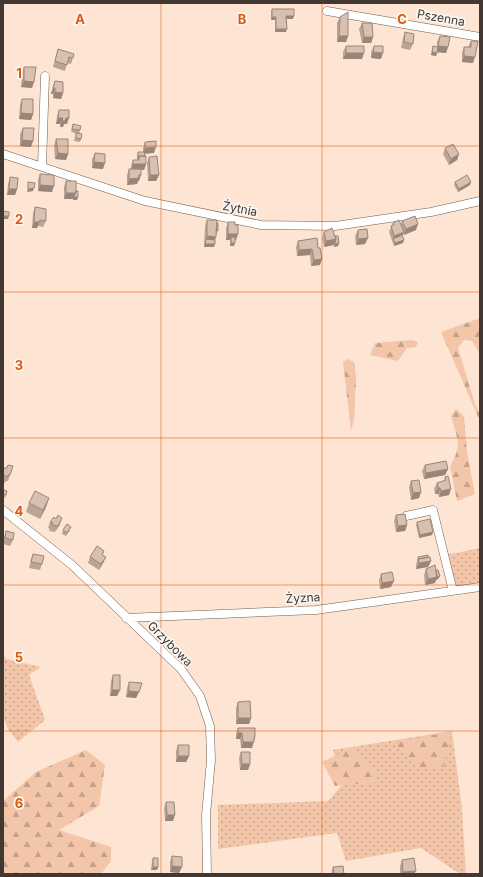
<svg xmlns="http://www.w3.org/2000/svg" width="483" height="877" font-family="Inter,sans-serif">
	<defs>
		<pattern id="green-dots" width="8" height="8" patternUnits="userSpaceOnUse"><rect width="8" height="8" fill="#f3c6aa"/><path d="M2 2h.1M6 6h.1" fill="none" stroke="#c6a28b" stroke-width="1.8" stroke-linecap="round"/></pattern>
		<pattern id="forest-firs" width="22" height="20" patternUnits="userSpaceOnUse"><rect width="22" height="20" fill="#f3c6aa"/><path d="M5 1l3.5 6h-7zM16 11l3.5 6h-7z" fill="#c6a28b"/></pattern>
	</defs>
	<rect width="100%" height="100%" fill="#fee4d3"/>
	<!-- green -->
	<path fill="url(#green-dots)" d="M480,548v35l-23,4 -11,-32z
		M3,655l4,4 34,8 -12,8 16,45 -27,22 -10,-13 -5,-12z
		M452,731l10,78 4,65h-6l-39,-26 -75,13 -9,-28 -119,16v-44l110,-4 14,-16 -9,-35z"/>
	<!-- forest -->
	<path fill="url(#forest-firs)" d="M480,318v36l-8,-13 -8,-1 -6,8 17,56 5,10v7l-39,-89z
		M412,340l6,2 -2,5 -9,1 -9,13 -28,-6 5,-12z
		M347,359l7,3c3,16 2,19 1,34 -1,14 1,21 -4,35l-8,-69z
		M456,409l8,7 3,36 8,42 -18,7 -7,-35c13,-21 7,-28 1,-50z
		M452,731l-9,38 -27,-2 -21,-24z
		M351,748l23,21 2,13 -41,4 -13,-24z
		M86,750l19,15 -6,41 -40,24 52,17v14l-10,13h-98v-73l33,-29z"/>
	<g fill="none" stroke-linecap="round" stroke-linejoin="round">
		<!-- minor casing -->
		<g stroke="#735d4e" stroke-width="9">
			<path id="minor" d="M327,11l153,26
				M3,154l142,47 116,24 74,1 96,-14 49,-11
				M42,166l3,-90
				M3,510l69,55 109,104 19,27 10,30 1,34 -5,55 1,59
				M406,516l27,-6 20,81
				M126,618l190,-8 164,-23"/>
		</g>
		<!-- minor -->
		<use href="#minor" stroke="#fff" stroke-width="8"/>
	</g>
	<!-- wall -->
	<path fill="#bba496" d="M272,9l21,10h-7v13h-11v-12h-4v-8z
		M340,17l8,19 -2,6h-9v-19z
		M362,23l11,14 -2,6h-9l-3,-14z
		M405,32l8,12 -3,6 -9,-2 2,-10z
		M440,36l8,11 -2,6 -9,-1 -1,4 -5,-1 2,-9 4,1v-5z
		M471,41l2,22 -11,-1v-9l2,-6h4z
		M346,46l16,13h-19v-7z
		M374,46l7,13 -10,-1v-6z
		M58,49l16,5 -3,10 -4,-1 -2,8 -12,-4z
		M24,67l8,21 -11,-1 1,-14z
		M55,81l8,12 -2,6 -8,-1v-4h-2z
		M22,99l11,15 -2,6 -12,-1 1,-14z
		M59,110l8,14h-3l-1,3h-3v-3h-4l1,-8z
		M73,124l7,6 -1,4 -8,-2z
		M23,128l8,19 -11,-1v-12z
		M76,133l5,6 -1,3 -6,-1z
		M56,139l12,15 -2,6 -11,-1 -1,-14z
		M145,142l9,11h-9l1,11 -2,6h-3l-2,11h-1l-1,3 -10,1v-10l2,-6h2v-3l2,-6h4v-5l1,-3h5v-4z
		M445,148l14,6 -2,6 -8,5 -6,-11z
		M95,153l8,16 -11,-1v-9z
		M149,157l7,24h-8l-1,-18z
		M40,174l12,18 -14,-1v-11z
		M10,177l7,12 -2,6h-8l1,-11z
		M66,181l10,10 2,6 -1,3h-4v-1h-9v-12z
		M455,182l15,3 -12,7 -4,-7z
		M35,207l11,14 -3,6 -5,-1 -1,2h-5l1,-15z
		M207,220l10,14h-1l-2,13h-10l1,-21z
		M402,221l14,9 -12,5 -1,-1 -1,1 1,8 -9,3 -5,-14 4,-9 8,2z
		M228,222l8,18h-1l-1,6h-4v-6h-4v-12z
		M358,230l7,14 -9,1 -1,-9z
		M324,232l11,4 4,7 -1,3 -4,1v-2l-10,2 -2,-9z
		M317,238l3,27 -9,1 -1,-11 -13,1 -1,-9 2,-6z
		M425,465l23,4 -3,6 -21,4 -2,-8z
		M3,470l7,5 -2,6h-2l-1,2 -2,-2z
		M445,477l4,18 -10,2 -1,-3h-3l-1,-5 3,-6 7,-2z
		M411,481l10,11 -2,6 -8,2 -2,-13z
		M3,490l4,1 -2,7 -2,-1z
		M49,498l-3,9 -6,12 -14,-7 3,-9z
		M396,515l11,10 -2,6 -9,1 -2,-11z
		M50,522l10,2 -5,8 -6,-1 1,-2 -2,-1z
		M417,522l16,10 -1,3 -13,3 -3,-13z
		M63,530h7l-4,6 -4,-2z
		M6,531l7,9 -3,6 -7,-2 1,-7z
		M104,551l-2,4 4,2 -3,6 -4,7 -11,-7 2,-6z
		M33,554l9,10 -2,6 -11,-2 2,-8z
		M418,557h10l3,4 -3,6 -12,2v-4z
		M426,569l10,1 4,6 -2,3 -2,1 -1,3 -10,2 -1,-10z
		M381,574l10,13 -11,2 -1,-9z
		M113,675l4,21h-7l1,-15z
		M129,682l7,16 -10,-1 1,-9z
		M238,702l13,16 -2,6h-13v-16z
		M238,728l17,9 -3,11h-11l-1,-9h-4v-5z
		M178,745l11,11 -3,6h-10v-11z
		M241,752l9,12 -2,6h-8l-1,-12z
		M166,802l7,19h-8l-1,-13z
		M172,856l7,17 -9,-1v-10z
		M153,858l5,9 -1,3h-6l1,-9z
		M402,860l12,14h-14v-8z
		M333,867l11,7h-13z"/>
	<!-- shaded-wall -->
	<path fill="#98867a" d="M286,16h8l-1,3h-8z
		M272,17h4l-1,3h-4z
		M276,29h11l-1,3h-11z
		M339,36h9l-2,6h-9z
		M364,37h9l-2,6h-9z
		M438,46l10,1 -2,6 -10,-1z
		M373,52l10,1 -2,6 -10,-1z
		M432,52l5,1 -1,3 -5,-1z
		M346,53h18l-2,6h-19z
		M464,56l11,1 -2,6 -11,-1z
		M24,81l10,1 -2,6 -11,-1z
		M53,88h2l-2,6h-2z
		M55,92l8,1 -2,6 -8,-1z
		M21,113l12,1 -2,6 -12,-1z
		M58,118h5l-3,6h-4z
		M66,118h3l-2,6h-3l-1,3h-3l2,-6z
		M22,140l11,1 -2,6 -11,-1z
		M156,147l-2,6 -11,1 2,-6z
		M58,153l10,1 -2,6 -11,-1z
		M459,154l-2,6 -8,5 2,-6z
		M94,162l11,1 -2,6 -11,-1z
		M133,164h13l-2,6h-13z
		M139,175h2l-2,6h-1l-1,3 -10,1 2,-6z
		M150,175h9l-3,6h-8z
		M471,182l-1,3 -12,7 1,-3z
		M40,185l14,1 -2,6 -14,-1z
		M34,188l-1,3 -6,1 1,-3z
		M9,189h8l-2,6h-8z
		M66,193h10l-3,6h-9z
		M74,197h4l-1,3h-4z
		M3,216h6l-1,3h-5z
		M34,222h5l-2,6h-5z
		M418,224l-2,6 -12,5 2,-6z
		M404,232l-3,6 -8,1 -1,3 2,-6z
		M228,234h10l-2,6h-5v-3l-1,3h-4z
		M207,236l9,1 -2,6 -8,-4z
		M368,238l-3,6 -9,1 2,-6z
		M336,239l-2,6 -10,2 2,-6z
		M404,240l-1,3 -9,3 1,-3z
		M231,243h4l-1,3h-4z
		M339,243l-1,3 -4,1 1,-3z
		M205,244h10l-1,3h-10z
		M312,249l-2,6 -13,1 2,-6z
		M322,259l-2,6 -9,1 3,-6z
		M448,469l-3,6 -21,4 2,-6z
		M438,488h2l-2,6h-3z
		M451,489l-2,6 -10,2 2,-6z
		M421,492l-2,6 -8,2 2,-7z
		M49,498l-3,9 -6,12 3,-9z
		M62,518l-2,6 -5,8z
		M407,525l-2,6 -9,1 2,-6z
		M433,532l-1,3 -13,3 1,-3z
		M106,557l-3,6 -4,7 2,-6z
		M431,561l-3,6 -12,2 3,-6z
		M440,576l-2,3 -2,1 -1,3 -10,2 3,-6z
		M394,581l-3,6 -11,2 2,-6z
		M112,690h8l-3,6h-7z
		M129,691l10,1 -3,6 -10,-1z
		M238,718h13l-2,6h-13z
		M238,733h4l-2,6h-4z
		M254,737h1l-3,11h-11l2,-6z
		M178,756h11l-3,6h-10z
		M242,764h8l-2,6h-8z
		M167,815h8l-2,6h-8z
		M172,866l10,1 -3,6 -9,-1z
		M153,867h5l-1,3h-6z
		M416,871l-2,3h-12l1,-2z"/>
	<!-- building -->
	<path fill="#d9bfaf" stroke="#98867a" d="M272,9h22v7h-8l1,13h-11v-12h-4z
		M348,12v24h-9l1,-19z
		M362,23h10l1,14h-9z
		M405,32l9,2 -1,10 -9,-2z
		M440,36l10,1 -2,10 -10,-1z
		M471,41h7l-3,16 -11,-1v-9h7z
		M346,46h18v7h-18z
		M374,46h9v7l-10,-1z
		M433,46l5,1 -1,6 -5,-1z
		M58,49l16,5 -1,4 -4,-1 -2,8 -12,-4z
		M24,67h12l-2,15 -10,-1z
		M55,81l8,1v11l-8,-1v-4h-2z
		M22,99h11v15l-12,-1z
		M59,110h10v8h-3l-1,3h-3l1,-3h-5z
		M73,124l8,2 -1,4 -8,-1z
		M23,128h11l-1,13 -11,-1z
		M76,133l6,1 -1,5 -5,-1z
		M56,139h12v15l-10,-1z
		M156,141v6l-11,1v-6z
		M453,144l6,10 -8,5 -6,-11z
		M138,152h6l1,4h-6l-1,3z
		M95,153l10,1v9l-11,-1z
		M139,156h7v8h-13v-4h6z
		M157,156l2,19h-9l-1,-18z
		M129,169h12v6h-2v3l-10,1z
		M40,174l14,1v11l-14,-1z
		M467,175l4,7 -12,7 -4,-7z
		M10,177l8,1 -1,11h-8z
		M66,181h10v12h-10z
		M28,182l7,1 -1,5 -6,1z
		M76,191h2v6h-4z
		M35,207l11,2v12l-6,-1 -1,2h-5z
		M3,211l6,1v4h-6z
		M415,216l3,8 -12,5 -4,-8z
		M207,220h10l-1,17 -9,-1z
		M399,220l5,12 -10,4 -3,-10 3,-1 -1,-2z
		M228,222h7v3h3v9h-10z
		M217,223h1v8h-2z
		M332,228l4,11 -10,2 -2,-9z
		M367,229l1,9 -10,1v-9z
		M402,235l2,5 -9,3 -2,-4z
		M335,236h3l1,7 -4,1v-2l1,-3z
		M231,237h4v6h-4z
		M317,238l1,10h2l2,11 -8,1 -2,-11 -13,1 -1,-9z
		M206,239l9,1v4h-10z
		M446,461l2,8 -22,4 -1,-8z
		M8,465l5,1 -3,9h-2l-1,2 -4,-3v-3l1,-3h3z
		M448,476l3,13 -10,2 -1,-3h-2l-1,-5 9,-3 -1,-3z
		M419,480l2,12 -8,1 -2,-12z
		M3,490l4,1 -1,4 -3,-1z
		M35,491l14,7 -6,12 -14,-7z
		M405,514l2,11 -9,1 -2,-11z
		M58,515l4,3 -4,8 -6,-1 1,-2 -3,-1 4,-5 2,2z
		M430,519l3,13 -13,3 -3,-13z
		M67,524l4,3 -4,6 -4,-3z
		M6,531l8,2 -1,7 -8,-2z
		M97,546l7,5 -2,4 4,2 -5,7 -11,-7z
		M33,554l11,2 -2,8 -11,-2z
		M428,555v2l-9,2 -1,-2z
		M430,557l1,4 -12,2 -1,-4z
		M435,565l2,12 -9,2 -2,-10z
		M436,570h2l2,6 -3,1z
		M392,572l2,9 -12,2 -1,-9z
		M113,675h7v15h-8z
		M129,682l13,1 -3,9 -10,-1z
		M250,701l1,17h-13v-16z
		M238,728h17v9h-1v5h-11l-1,-9h-4z
		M178,745h11v11h-11z
		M241,752h9v12h-8z
		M166,802h8l1,13h-8z
		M172,856l10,1v10l-10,-1z
		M153,858h5v9h-5z
		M414,858l2,13 -13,1 -1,-12z
		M343,866l1,8h-10l-1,-7z"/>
	<!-- grid -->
	<path fill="none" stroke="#e0570e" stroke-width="1" stroke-opacity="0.55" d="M161,3v871M322,3v871M3,146h477M3,292h477M3,438h477M3,585h477M3,731h477"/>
	<g text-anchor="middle" stroke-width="3.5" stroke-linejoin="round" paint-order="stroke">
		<!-- street labels -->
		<g font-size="12" fill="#423731" stroke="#fbf6f2">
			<text transform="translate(441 18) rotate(10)" y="4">Pszenna</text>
			<text transform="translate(240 209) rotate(11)" y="4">Żytnia</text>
			<text transform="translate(303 598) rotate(-3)" y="4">Żyzna</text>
			<text transform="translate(170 644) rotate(45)" y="4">Grzybowa</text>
		</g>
	</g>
	<g font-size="13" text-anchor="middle" font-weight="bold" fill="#e0570e" stroke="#fbf6f2" stroke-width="3.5" stroke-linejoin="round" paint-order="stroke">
		<text x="80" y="24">A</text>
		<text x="242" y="24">B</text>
		<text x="402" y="24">C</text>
		<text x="19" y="78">1</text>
		<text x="19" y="224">2</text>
		<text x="19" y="370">3</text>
		<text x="19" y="516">4</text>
		<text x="19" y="662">5</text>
		<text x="19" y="808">6</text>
	</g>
	<!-- border -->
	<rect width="483" height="877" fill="none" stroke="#423731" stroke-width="8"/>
</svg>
